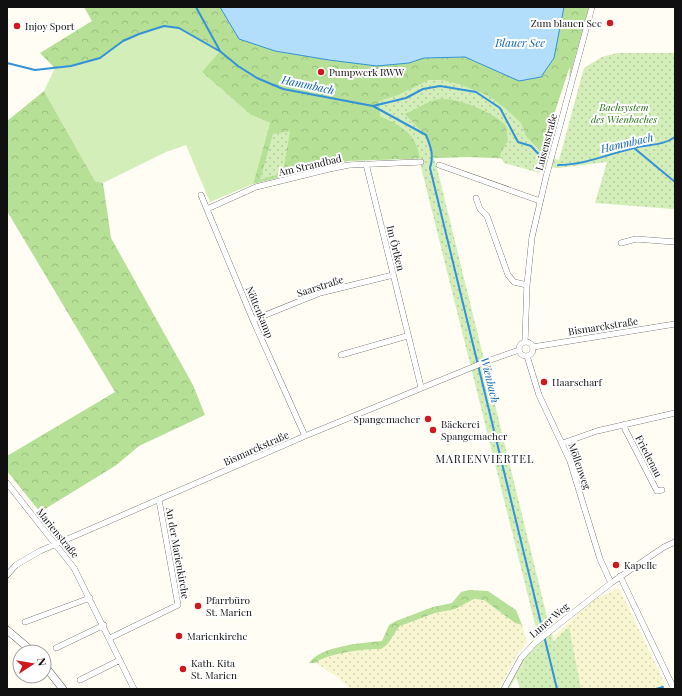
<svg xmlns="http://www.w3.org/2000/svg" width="682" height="696" font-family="'Playfair Display',serif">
	<defs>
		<pattern id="farmland-dots" width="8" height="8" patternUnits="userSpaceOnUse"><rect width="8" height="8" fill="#f8f6d0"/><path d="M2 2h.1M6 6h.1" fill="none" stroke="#d4d2b2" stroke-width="1.8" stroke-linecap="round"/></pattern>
		<pattern id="forest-crowns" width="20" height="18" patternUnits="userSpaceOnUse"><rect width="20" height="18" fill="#b6e096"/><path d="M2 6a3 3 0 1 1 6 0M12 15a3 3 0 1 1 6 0" fill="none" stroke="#9bbf80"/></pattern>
		<pattern id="park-dots" width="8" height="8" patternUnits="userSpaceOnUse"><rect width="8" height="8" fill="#d3eeb9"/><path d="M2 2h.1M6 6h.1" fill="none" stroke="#b4cb9e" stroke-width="1.8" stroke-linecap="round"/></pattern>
	</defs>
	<rect width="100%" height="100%" fill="#fffdf4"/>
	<!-- farmland -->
	<path fill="url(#farmland-dots)" d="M619,588l46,96 -3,3 -10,2h-91l-9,-38 1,-14 39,-36z
		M473,599l11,1 31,23 7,2 5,17 -10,13 -18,34h-149l-11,-11 -23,-15 3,-4 16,-5 35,-6 11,1 9,-8 6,-11 4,-4 35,-13 20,-4z"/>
	<!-- grass -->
	<path fill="#d3eeb9" d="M164,26l15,2 42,24 -19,20 49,43 19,8 -17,61 -43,18 -24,-57 -20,7 -63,31 -8,-2 -51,-90 11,-23 16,-2 29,-8 23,-17 16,-7z
		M539,643v5l-17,19 -13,22h-3l19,-33z"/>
	<!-- forest -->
	<path fill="url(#forest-crowns)" d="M84,7h136l19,32 170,24 15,-5 41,-1 23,10 73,-46 3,-14h25l-20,72 1,-13 -31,94 -70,-3 -121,4 -95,23 17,-61 -19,-8 -49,-43 18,-21 -41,-23 -15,-2 -25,8 -16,7 -23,17 -29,8 -16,2 -15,-15 52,-32z
		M44,91l51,90 8,2 8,55 82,147 12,30 -66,31 -24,20 -75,46 -33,-41v-15l108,-64 -108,-181v-90z
		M469,590l19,1 28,19 6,15 -7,-2 -31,-23 -10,-1 -19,10 -20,4 -35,13c-7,7 -9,18 -19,23 -13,-1 -59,5 -65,14h-7c12,-17 52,-20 73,-22l7,-16 7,-4 37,-14 19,-4 9,-11z"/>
	<!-- park -->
	<path fill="url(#park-dots)" d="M617,53h58v153l-2,3 -78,-6 12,-41 -49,6 -16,-1 -2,6 -36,-10 -4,-7 2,-6 6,-9 -2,-15c-11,-13 -50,-29 -67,-27 -12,2 -23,11 -34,15l21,22 11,32 112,457 3,3 1,14 16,-15 12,62h-61l-4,-13 12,-17 11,-11 -3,-20 -115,-461c-3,-32 -14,-38 -41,-51l-1,-15 19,-6 31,-15h13l17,4 28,11 18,13 16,15 5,13 19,20 14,4 25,-92 18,-11z
		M290,131l-7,42 -23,7 13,-46z"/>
	<!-- water -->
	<path fill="#b3defb" stroke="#3392d9" d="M220,7h344l-10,51 -13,19 -22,4 -54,-24 -41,1 -15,5 -32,3 -48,-6 -54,-9 -36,-12z"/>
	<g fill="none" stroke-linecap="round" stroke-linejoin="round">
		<!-- stream -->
		<path stroke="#3392d9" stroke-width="2" d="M196,7l24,44
			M7,63l28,7 36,-4 29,-8 23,-17 16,-7 25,-8 15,2 42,24 17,14 19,12 26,11 90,17 33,-8 17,-9 17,-3 36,6 24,16 18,34 13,4 15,16
			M373,106l53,29c5,12 8,21 4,33l127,521
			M634,148l41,34
			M558,165c27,0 50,-11 76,-17 14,-4 29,-2 41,-11
			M656,689l7,-2"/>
		<!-- minor casing -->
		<g stroke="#434343" stroke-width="6">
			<path id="minor" d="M366,164l55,223
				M439,165l101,36
				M201,195l52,125 52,116
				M476,198l4,11 7,7 21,59 6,7 13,3
				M207,209l49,-22 73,-18 20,-4 72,-3
				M621,243l15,-4 39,3
				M253,320l67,-27 73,-18
				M525,341l2,-56 5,-48 14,-60 46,-170
				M519 349a7 7 0 1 1 14 0a7 7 0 1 1-14 0Z
				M533,347l142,-23
				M341,355l66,-19
				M527,356l12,39 31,66 30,98 11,24
				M625,424v5l32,62 5,-1
				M563,443l34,-12 78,-18
				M7,483l67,85 60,121
				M7,575l9,-10 24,-14 265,-115 180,-74 34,-12
				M620,576l54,113
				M25,622l65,-24
				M110,638l68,-33 -19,-105
				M56,648l48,-23
				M80,680l40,-20
				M504,689l17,-31 14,-15 76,-60 53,-36 11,-5"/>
		</g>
		<!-- tertiary casing -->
		<g stroke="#434343" stroke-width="8">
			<path id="tertiary" d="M7,630l26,22
				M44,665l19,24"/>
		</g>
		<!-- minor -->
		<use href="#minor" stroke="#fff" stroke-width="5.5"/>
		<!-- tertiary -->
		<use href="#tertiary" stroke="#fff" stroke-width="7"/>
	</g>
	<!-- markers -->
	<g fill="#ce1a1e" stroke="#fff" stroke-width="1.5">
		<circle cx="610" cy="23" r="4"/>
		<circle cx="17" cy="26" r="4"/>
		<circle cx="321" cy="72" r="4"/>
		<circle cx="544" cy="382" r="4"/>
		<circle cx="428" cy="419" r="4"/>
		<circle cx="433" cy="430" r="4"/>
		<circle cx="616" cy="565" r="4"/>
		<circle cx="198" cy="606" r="4"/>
		<circle cx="179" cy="636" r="4"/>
		<circle cx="183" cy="669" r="4"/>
	</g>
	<g text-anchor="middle" stroke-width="4" stroke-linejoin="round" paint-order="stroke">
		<!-- poi labels -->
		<g font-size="10" fill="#101010" stroke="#fff" text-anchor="start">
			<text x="602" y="27" text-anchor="end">Zum blauen See</text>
			<text x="25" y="30">Injoy Sport</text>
			<text x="329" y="76">Pumpwerk RWW</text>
			<text x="552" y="386">Haarscharf</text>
			<text x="420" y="423" text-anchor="end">Spangemacher</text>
			<text x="441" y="428">Bäckerei<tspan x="441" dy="12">Spangemacher</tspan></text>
			<text x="624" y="569">Kapelle</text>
			<text x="206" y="604">Pfarrbüro<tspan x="206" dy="12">St. Marien</tspan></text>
			<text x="187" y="640">Marienkirche</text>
			<text x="191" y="667">Kath. Kita<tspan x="191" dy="12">St. Marien</tspan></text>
		</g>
		<!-- park labels -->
		<g font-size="10" font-style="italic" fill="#297019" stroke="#fff">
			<text x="624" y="111">Bachsystem<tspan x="624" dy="12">des Wienbaches</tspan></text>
		</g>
		<!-- street labels -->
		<g font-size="10" fill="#101010" stroke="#fff">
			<text transform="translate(546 142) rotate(-75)" y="4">Luisenstraße</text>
			<text transform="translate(310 165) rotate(-13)" y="4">Am Strandbad</text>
			<text transform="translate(396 248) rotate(76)" y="4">Im Örtken</text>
			<text transform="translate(320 286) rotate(-18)" y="4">Saarstraße</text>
			<text transform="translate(260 312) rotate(67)" y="4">Nöttenkamp</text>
			<text transform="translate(603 326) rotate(-9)" y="4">Bismarckstraße</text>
			<text transform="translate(256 448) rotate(-24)" y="4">Bismarckstraße</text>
			<text transform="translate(649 456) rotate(63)" y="4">Friedenau</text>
			<text transform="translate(580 466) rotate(71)" y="4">Möllenweg</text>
			<text transform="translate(58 533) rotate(51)" y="4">Marienstraße</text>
			<text transform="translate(178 553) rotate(80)" y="4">An der Marienkirche</text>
			<text transform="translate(549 620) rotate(-40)" y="4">Luner Weg</text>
		</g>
		<!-- water labels -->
		<g font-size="11" font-style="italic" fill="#0c63af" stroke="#fff">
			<text x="520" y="47">Blauer See</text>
			<text transform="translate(308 85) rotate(12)" y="4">Hammbach</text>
			<text transform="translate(627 143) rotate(-13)" y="4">Hammbach</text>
			<text transform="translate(490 380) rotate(76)" y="4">Wienbach</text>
		</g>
		<!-- neighbourhood labels -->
		<g font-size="11" letter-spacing="1" fill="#101010" stroke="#fff">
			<text x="485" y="463">MARIENVIERTEL</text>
		</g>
	</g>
	<!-- border -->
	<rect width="682" height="696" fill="none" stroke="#101010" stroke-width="16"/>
	<!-- north arrow -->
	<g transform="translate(32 664) rotate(78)"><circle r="19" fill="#ffffff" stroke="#9f9f9f"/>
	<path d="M0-3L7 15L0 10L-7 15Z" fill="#ce1a1e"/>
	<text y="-6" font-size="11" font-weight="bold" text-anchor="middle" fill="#101010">N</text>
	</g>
</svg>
